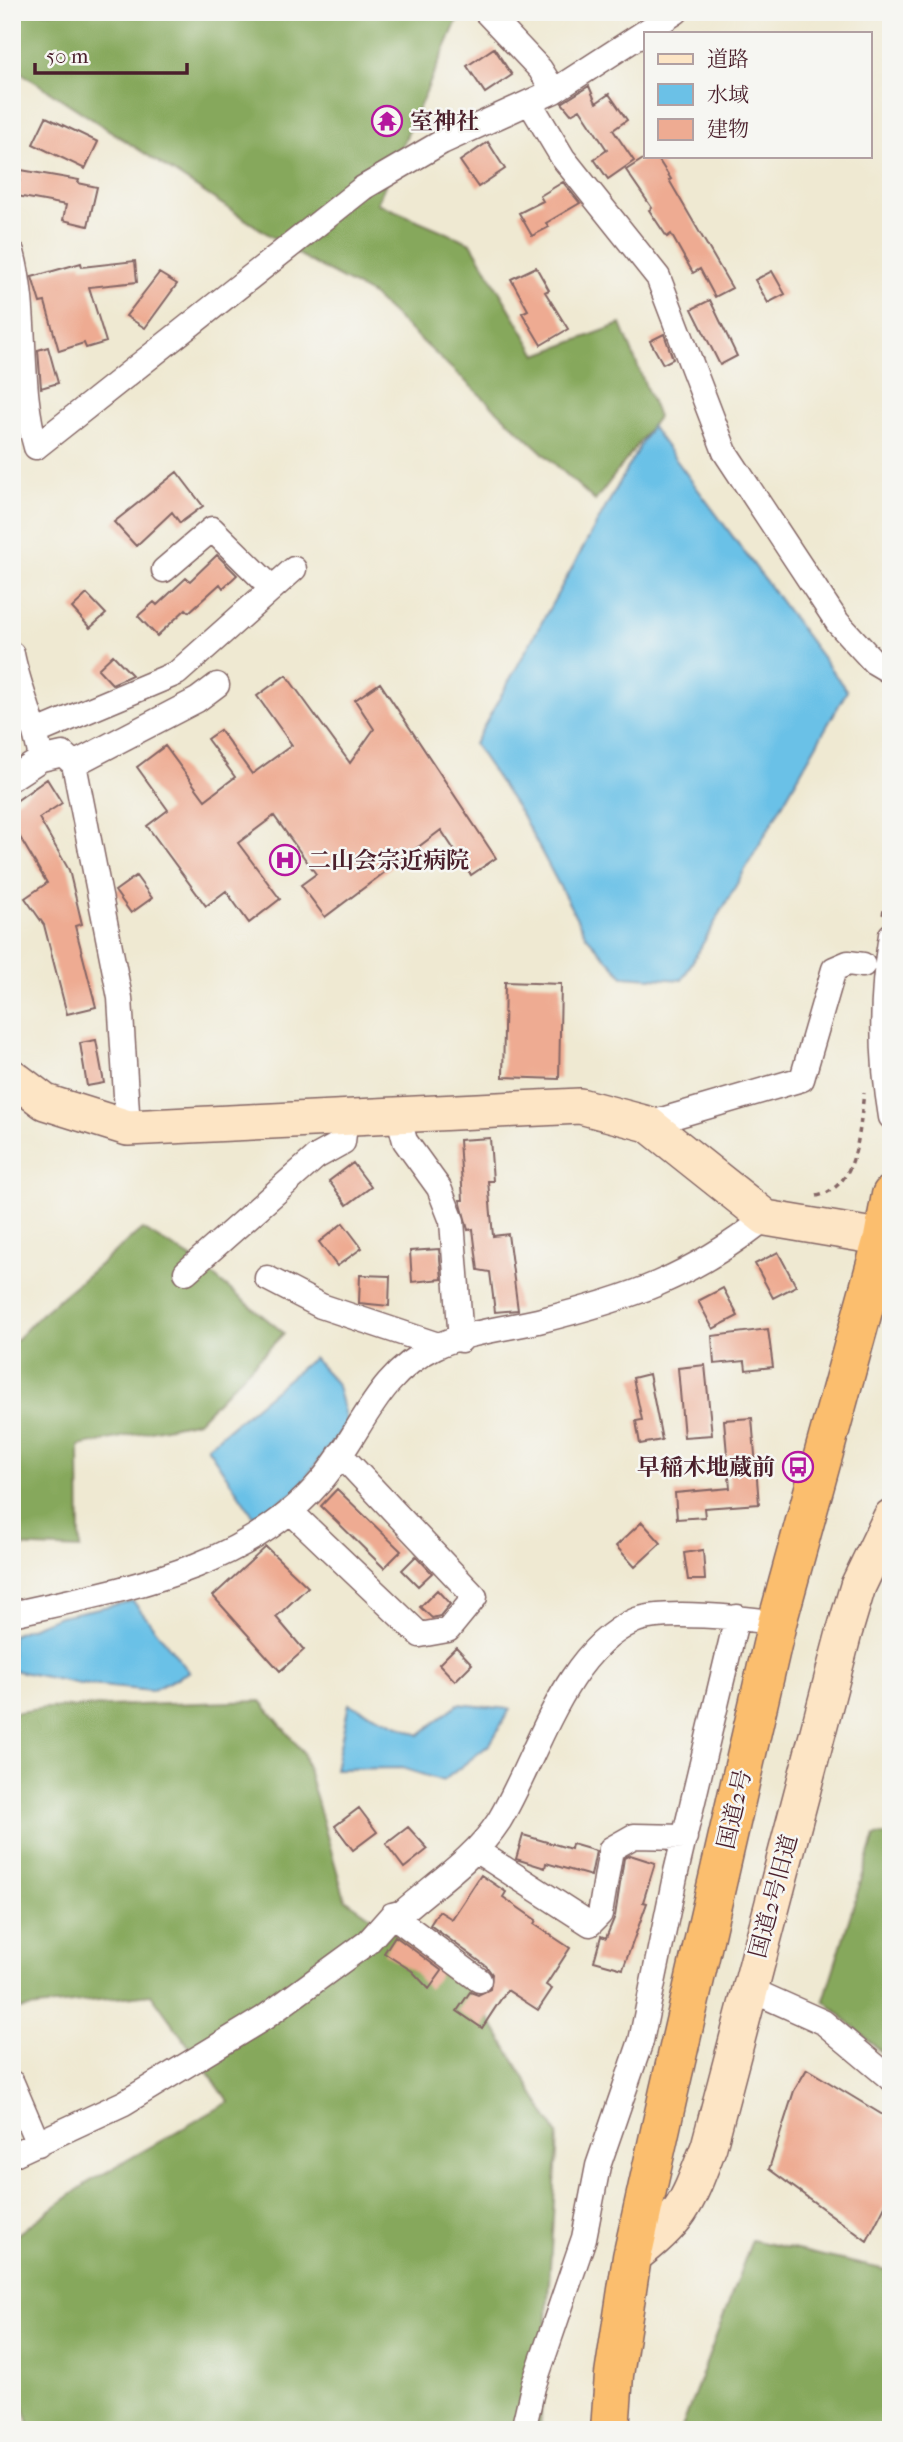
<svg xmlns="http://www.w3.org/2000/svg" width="903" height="2442" font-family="'IM FELL French Canon','Noto Serif JP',serif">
	<rect width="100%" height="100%" fill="#f6f6f2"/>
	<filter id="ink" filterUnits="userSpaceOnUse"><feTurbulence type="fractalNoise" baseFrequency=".0143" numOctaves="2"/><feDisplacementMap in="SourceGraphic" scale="14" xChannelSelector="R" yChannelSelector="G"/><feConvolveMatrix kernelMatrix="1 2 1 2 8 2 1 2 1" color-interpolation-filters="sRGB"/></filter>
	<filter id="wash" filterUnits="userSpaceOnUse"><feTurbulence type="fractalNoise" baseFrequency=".00686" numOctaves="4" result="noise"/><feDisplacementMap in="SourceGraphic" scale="28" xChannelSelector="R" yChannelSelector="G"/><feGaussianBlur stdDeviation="1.57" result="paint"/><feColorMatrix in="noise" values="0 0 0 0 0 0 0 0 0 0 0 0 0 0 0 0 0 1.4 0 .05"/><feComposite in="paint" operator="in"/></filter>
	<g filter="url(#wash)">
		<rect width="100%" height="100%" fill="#efe9d2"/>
		<!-- forest -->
		<path fill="#86a85c" stroke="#686444" stroke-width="2" d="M12,12h449l-84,191 94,40 66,112 84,-31 37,93 -63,84 -224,-207 -62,-33 -295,-193z
			M142,1229l48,28 94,76 -86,88 -119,25 1,103 -68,-3v-202l29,-30z
			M261,1701l42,51 42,147 124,85 89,151 -18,295h-509l-19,-62v-130l75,-55 142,-81 -78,-108 -139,16v-297l33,-5z
			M891,1835v226l-67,-61 51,-164z
			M752,2240l139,31v159h-210z"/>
		<!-- water -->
		<path fill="#6bc1e7" stroke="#5a7089" stroke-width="2" d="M651,426l196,265 -165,289 -59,-4 -37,-40 -63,-119 -49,-73z
			M313,1358l23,25 11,40 -52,69 -41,25 -47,-70z
			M133,1601l56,71 -38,19 -71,-7 -68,-14v-35l48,-19z
			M349,1704l70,31 39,-31 52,5 -20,35 -47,37 -41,-13 -67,1z"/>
		<g id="blocks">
			<!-- building -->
			<path fill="#eeab92" d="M494,48l18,27 -27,18 -18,-27z
				M589,86l7,17 13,-9 18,26 -14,10 21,31 -26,18 -14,-20 13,-9 -27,-41 -9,5 -9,-11z
				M46,117l52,25 -13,27 -52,-25z
				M488,142l17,27 -27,18 -18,-26z
				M648,156h8l15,23 -2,1 63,108 -17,9 -15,-28 -7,4 -22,-39 -4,3 -18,-27 3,-2 -26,-38z
				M21,170l58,10 -1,3 19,4 -9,39 -25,-6 3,-15 -49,-9z
				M563,182l17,21 -34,20 3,4 -17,9 -13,-23 24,-12 -3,-5z
				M135,261l2,21 -48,5 17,55 -20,6 -2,-5 -25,8 -14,-49 -5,1 -8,-26 49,-14 1,4z
				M536,267l13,23 -4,2 23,37 -27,16 -19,-32 6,-3 -17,-31z
				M772,271l13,23 -17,9 -13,-23z
				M159,273l18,11 -32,44 -19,-12z
				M710,300l27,56 -17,9 -28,-56z
				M664,334l9,25 -10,5 -13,-23z
				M48,347l10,36 -17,5 -3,-38z
				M177,472l26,34 -23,17 -8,-11 -36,34 -22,-24z
				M217,555l20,20 -14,13 -3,-4 -31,28 -3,-3 -29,27 -19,-20 16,-14 3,3 29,-27 4,3z
				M87,594l19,20 -16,14 -18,-20z
				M113,655l19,20 -20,9 -14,-15z
				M286,675l64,88 24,-34 -19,-29 25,-17 116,175 -25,17 -30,-45 -116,87 -24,-32 15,-11 -42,-58 -36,27 42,56 -31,24 -23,-32 -20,15 -59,-80 21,-16 -31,-43 28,-21 40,54 30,-23 -28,-38 13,-9 32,44 40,-29 -35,-49z
				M47,779l15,24 -23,15 30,52 13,54 -7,2 21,81 -29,7 -23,-89 -19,-27 22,-15 -29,-49 -6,4v-34z
				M136,876l16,22 -21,15 -16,-22z
				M505,982l56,2 -2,95 -56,-2z
				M96,1040l8,43 -17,3 -7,-43z
				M490,1138l3,43h-5l5,55 15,-2 10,76 -23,2 -5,-40 -12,-2 -5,-41 -5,1 -8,-30h3l-4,-60z
				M353,1163l18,24 -24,18 -18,-24z
				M343,1223l19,25 -25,18 -18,-24z
				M439,1249l3,30 -30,3 -2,-31z
				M778,1252l18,34 -23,12 -18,-34z
				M360,1275l30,1 -1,30 -30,-3z
				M723,1288l15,28 -25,13 -15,-28z
				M768,1329l5,38 -27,3 -1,-9 -31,3 -2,-28z
				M705,1365l7,70 -28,2 -6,-69z
				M649,1374l13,66 -22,4 -4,-23 6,-1 -9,-42z
				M752,1418l7,86 -55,4 1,9 -28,2 -2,-26 55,-5 -6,-68z
				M337,1489l64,62 -17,17 -63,-62z
				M642,1522l19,21 -26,24 -19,-21z
				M266,1547l42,40 -32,30 28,33 -24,21 -67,-75z
				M703,1550l2,30h-17l-4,-27z
				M416,1556l16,17 -14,13 -16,-16z
				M437,1590l13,14 -10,12 -8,2 -12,-11z
				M456,1647l16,17 -17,17 -16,-17z
				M359,1808l18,24 -24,18 -18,-24z
				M408,1827l20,22 -24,19 -18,-24z
				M523,1835l48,14 1,-5 24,7 -5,25 -45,-13 -1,5 -29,-9z
				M630,1855l25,8 -12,39 4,1 -24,66 -29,-8 7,-25 5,2 9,-22 9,-58z
				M481,1875l25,17 -3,5 33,23 -2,4 36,24 -24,37 6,4 -14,21 -31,-20 -25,38 -25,-17 13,-19 8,3 12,-6 2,-15 -6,-8 -56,-41 9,-14 13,8z
				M395,1936l47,35 -13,18 -17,-18 -28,-18z
				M807,2069l84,51v74l-24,47 -98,-72 25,-78z"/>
		</g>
	</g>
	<g filter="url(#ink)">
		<use href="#blocks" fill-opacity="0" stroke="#846665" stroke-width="2"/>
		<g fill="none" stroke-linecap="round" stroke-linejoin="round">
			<!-- street casing -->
			<g stroke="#846665" stroke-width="27">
				<path id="street" d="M486,12l54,57 14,22
					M530,103l33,55 95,119 67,175 113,171 36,39 17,10
					M12,252c17,64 5,131 24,195
					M36,447l327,-259 79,-46 112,-51 122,-79
					M164,570l48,-41 60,59
					M12,654c7,36 23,68 29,105l22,-5 11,10 46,234 8,130
					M37,732l140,-59 117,-104
					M74,764l123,-64 20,-15
					M12,778l29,-19
					M891,935c-10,59 -10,123 0,182
					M398,1115l7,26 34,47 13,33 9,119
					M648,1124l154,-45 32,-110 14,-6 15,2
					M186,1272l130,-115 27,-15 3,-25
					M267,1278l54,28 117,39
					M290,1511l130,124 28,-5 27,-33 -135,-143
					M12,1614c110,-25 232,-43 309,-133 41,-48 54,-105 114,-134 28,-14 72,-19 103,-26 93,-23 151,-43 228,-103
					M477,1851l113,73 10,-10 11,-65 23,-13 51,1
					M392,1915l87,65
					M749,1989l74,33 68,57
					M12,2083l26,61
					M12,2155l112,-52 140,-85 104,-76 24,-27 11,-3c33,-29 72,-54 96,-91 38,-63 64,-168 135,-200 27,-12 111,-3 143,2
					M523,2430l10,-43 51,-149 14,-72 43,-125 35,-169 61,-255"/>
			</g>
			<!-- secondary casing -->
			<g stroke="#846665" stroke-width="38">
				<path id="secondary" d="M12,1077l33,25 83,26 452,-22 68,18 118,94 125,21
					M632,2257c51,-38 55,-54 77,-111l135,-513 14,-47 33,-69"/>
			</g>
			<!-- highway casing -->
			<g stroke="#846665" stroke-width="41">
				<path id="highway" d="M610,2430l4,-55 18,-118 37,-166 108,-468 106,-385 8,-43"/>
			</g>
			<!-- path -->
			<path stroke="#846665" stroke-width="3.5" stroke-dasharray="5 5" stroke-linecap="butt" d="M883,915l8,-35
				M817,1196c43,-10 42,-68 47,-103"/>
			<!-- street -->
			<use href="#street" stroke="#fff" stroke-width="24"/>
			<!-- secondary -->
			<use href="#secondary" stroke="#fde5c5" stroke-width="35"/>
			<!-- highway -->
			<use href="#highway" stroke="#fbbe6e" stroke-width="38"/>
		</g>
	</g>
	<!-- icons -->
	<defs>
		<g id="temple-ring" transform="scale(1.575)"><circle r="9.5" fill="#f6f6f2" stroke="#b5179e" stroke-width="1.5"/><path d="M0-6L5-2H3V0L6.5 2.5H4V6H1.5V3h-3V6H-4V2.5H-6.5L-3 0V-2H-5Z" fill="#b5179e"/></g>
		<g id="hospital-ring" transform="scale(1.575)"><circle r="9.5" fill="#f6f6f2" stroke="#b5179e" stroke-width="1.5"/><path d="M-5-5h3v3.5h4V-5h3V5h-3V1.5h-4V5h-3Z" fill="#b5179e"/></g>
		<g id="bus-ring" transform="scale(1.575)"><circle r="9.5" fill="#f6f6f2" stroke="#b5179e" stroke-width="1.5"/><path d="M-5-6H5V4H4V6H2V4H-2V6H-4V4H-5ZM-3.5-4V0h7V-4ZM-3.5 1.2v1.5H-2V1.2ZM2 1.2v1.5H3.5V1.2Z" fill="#b5179e"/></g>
	</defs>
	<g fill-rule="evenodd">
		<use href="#temple-ring" x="387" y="121"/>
		<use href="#hospital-ring" x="285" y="860"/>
		<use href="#bus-ring" x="798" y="1467"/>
	</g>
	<g text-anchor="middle" stroke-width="5" stroke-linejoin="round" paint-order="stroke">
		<!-- poi labels -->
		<g font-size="23" font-weight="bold" fill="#4a1f2b" stroke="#f6f6f2" text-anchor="start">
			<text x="410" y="129">室神社</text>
			<text x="308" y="868">二山会宗近病院</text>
			<text x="775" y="1475" text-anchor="end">早稲木地蔵前</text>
		</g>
		<!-- street labels -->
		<g font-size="23" fill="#4a1f2b" stroke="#f6f6f2">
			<text transform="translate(734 1809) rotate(-77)" y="8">国道2号</text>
			<text transform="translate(773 1896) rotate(-75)" y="8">国道2号旧道</text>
		</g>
	</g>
	<!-- margin -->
	<rect width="903" height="2442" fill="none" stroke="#f6f6f2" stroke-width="42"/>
	<!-- legend -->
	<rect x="644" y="32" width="228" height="126" fill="#f6f6f2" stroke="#b1a0a2" stroke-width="2"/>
	<rect x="658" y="54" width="35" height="10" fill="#fde5c5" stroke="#b1a0a2" stroke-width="2"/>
	<text x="707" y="66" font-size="21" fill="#4a1f2b">道路</text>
	<rect x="658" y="84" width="35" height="21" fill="#6bc1e7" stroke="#b1a0a2" stroke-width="2"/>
	<text x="707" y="102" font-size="21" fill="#4a1f2b">水域</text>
	<rect x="658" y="119" width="35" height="21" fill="#eeab92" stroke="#b1a0a2" stroke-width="2"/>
	<text x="707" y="136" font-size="21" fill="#4a1f2b">建物</text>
	<!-- scale -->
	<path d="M35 63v10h152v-10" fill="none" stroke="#4a1f2b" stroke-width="3.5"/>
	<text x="46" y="63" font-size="21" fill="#4a1f2b" stroke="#f6f6f2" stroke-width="5" paint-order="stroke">50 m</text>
</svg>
